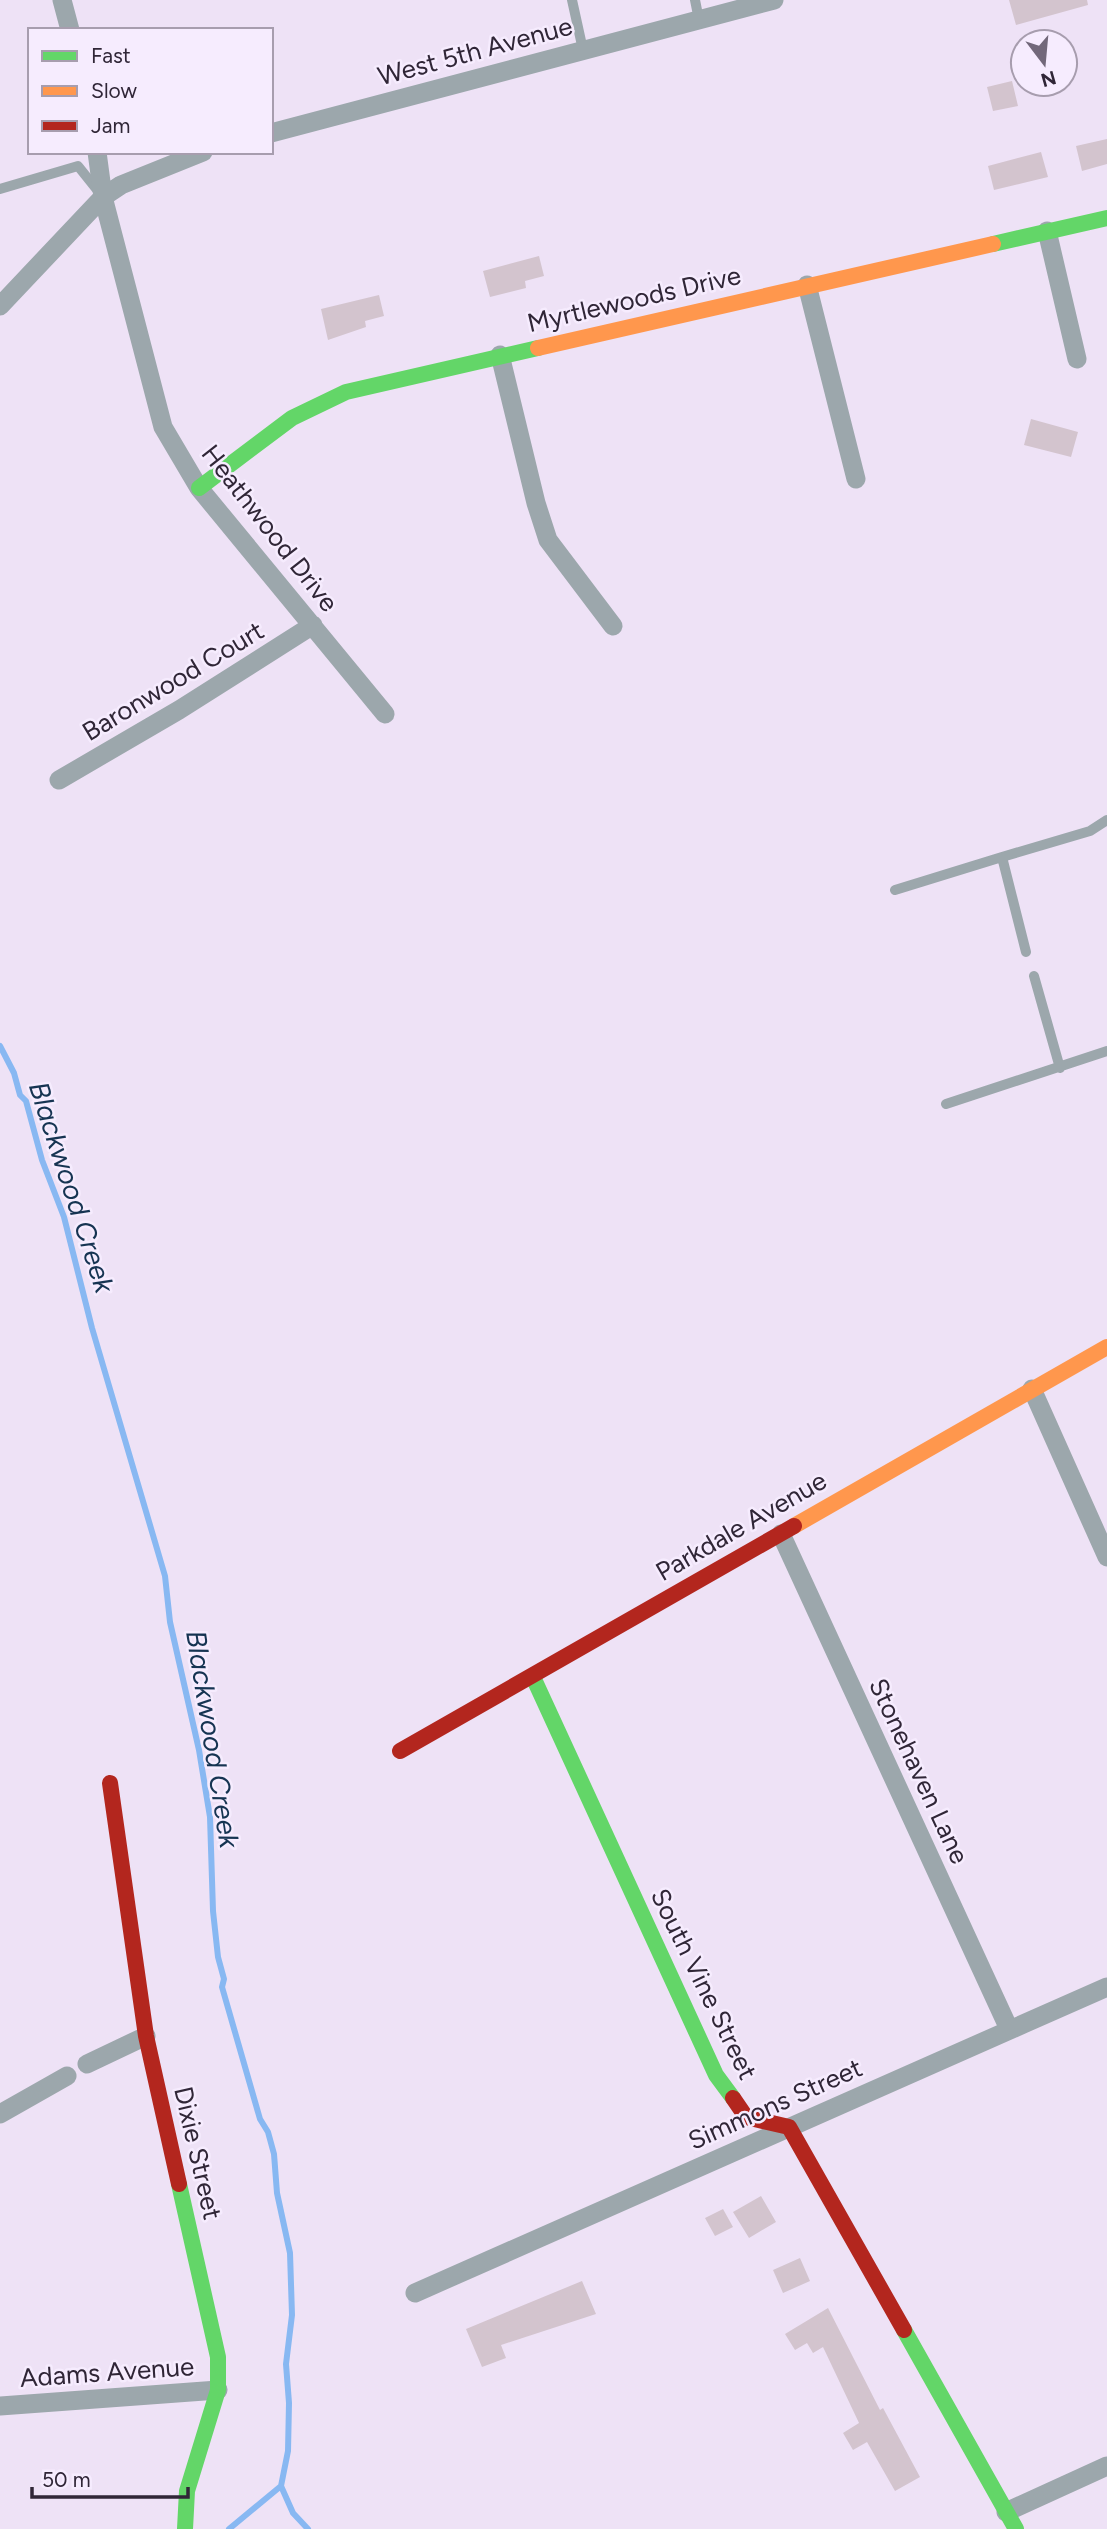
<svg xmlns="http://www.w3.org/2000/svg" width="1107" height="2529" font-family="Figtree,sans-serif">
	<rect width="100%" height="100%" fill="#eee2f6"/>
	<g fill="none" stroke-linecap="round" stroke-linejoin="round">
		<!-- stream -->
		<path stroke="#88b8f2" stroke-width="6" d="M0,1046l14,27 6,22 6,6 16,59 22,57 28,111 73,248 5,46 29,128 11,67 3,94 5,46 6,22 -2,8 38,132 8,13 6,22 3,39 13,60 2,62 -6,49 3,39 -1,48 -7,35 12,27 15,16
			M229,2529l52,-43"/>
	</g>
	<!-- building -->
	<path fill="#d3c4ce" d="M1009,0h78l1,5 -72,20z
		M1012,81l6,25 -25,5 -6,-24z
		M1107,139v25l-25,7 -6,-25z
		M1041,152l7,25 -54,13 -6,-24z
		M539,256l5,20 -19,5 1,7 -36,9 -7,-26z
		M379,295l5,21 -19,5 1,6 -38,13 -7,-31z
		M1031,419l47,13 -7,25 -47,-12z
		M761,2196l15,26 -27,16 -16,-26z
		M723,2209l10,18 -18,9 -10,-18z
		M800,2258l10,23 -27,12 -10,-23z
		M582,2281l14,33 -95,31 5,13 -24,9 -16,-38z
		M828,2308l52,102 3,-2 37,69 -25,14 -28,-49 -14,8 -10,-17 16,-10 -36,-76 -10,6 -6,-10 -12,7 -10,-16z"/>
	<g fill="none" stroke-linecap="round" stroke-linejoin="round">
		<!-- lane -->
		<path stroke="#9ca7ac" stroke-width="10" d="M572,0l11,50
			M695,0l4,20
			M0,189l78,-23 20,25
			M895,890l107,-33
			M1026,952l-24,-95 88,-26 17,-11
			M1034,976l26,92
			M946,1104l161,-53"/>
		<!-- street -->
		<path stroke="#9ca7ac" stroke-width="19" d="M62,0l8,30
			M271,133l503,-133
			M97,152l6,45 60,230 36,61 186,226
			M1047,231l30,128
			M807,285l49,194
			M0,306l103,-109 18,-12 82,-33
			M500,355l36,148 12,37 65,86
			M59,780l120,-70 134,-85
			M1032,1389l75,168
			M781,1534l228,495
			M87,2064l59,-28
			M0,2114l67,-38
			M415,2293l692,-306
			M0,2406l218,-16
			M1006,2512l101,-46"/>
		<!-- fast -->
		<path stroke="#63d668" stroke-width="16" d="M993,244l114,-26
			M199,488l93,-70 54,-26 192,-44
			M533,1677l183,398 17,23
			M179,2184l39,173v33l-31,101 -2,38
			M904,2330l112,199"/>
		<!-- slow -->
		<path stroke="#ff974d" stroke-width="16" d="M538,348l455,-104
			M794,1526l313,-179"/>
		<!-- jam -->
		<path stroke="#b3261e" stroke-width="16" d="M400,1751l394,-225
			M110,1783l36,253 33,148
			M733,2098l13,19 43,10 115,203"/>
	</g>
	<g text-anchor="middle" stroke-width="5" stroke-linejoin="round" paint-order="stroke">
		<!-- street labels -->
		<g font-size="26" fill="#302637" stroke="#f6ecfe">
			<text transform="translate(475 51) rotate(-15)" y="9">West 5th Avenue</text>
			<text transform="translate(634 299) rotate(-13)" y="9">Myrtlewoods Drive</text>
			<text transform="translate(270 528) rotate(52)" y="9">Heathwood Drive</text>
			<text transform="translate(173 681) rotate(-31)" y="9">Baronwood Court</text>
			<text transform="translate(741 1526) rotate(-30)" y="9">Parkdale Avenue</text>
			<text transform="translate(919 1771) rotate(65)" y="9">Stonehaven Lane</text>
			<text transform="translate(704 1984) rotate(64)" y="9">South Vine Street</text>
			<text transform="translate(775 2104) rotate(-24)" y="9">Simmons Street</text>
			<text transform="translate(198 2153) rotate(77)" y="9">Dixie Street</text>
			<text transform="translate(107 2372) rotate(-4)" y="9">Adams Avenue</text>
		</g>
		<!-- water labels -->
		<g font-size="28" font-style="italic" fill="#163452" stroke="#f6ecfe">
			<text transform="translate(72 1187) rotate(72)" y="10">Blackwood Creek</text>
			<text transform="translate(213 1739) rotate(81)" y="10">Blackwood Creek</text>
		</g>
	</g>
	<!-- legend -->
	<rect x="28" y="28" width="245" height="126" fill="#f6ecfe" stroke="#a79dae" stroke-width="2"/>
	<rect x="42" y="51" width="35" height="10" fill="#63d668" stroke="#a79dae" stroke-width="2"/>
	<text x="91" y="63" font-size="21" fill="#302637">Fast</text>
	<rect x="42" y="86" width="35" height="10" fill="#ff974d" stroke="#a79dae" stroke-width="2"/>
	<text x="91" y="98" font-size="21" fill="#302637">Slow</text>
	<rect x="42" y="121" width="35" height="10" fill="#b3261e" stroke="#a79dae" stroke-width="2"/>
	<text x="91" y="133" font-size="21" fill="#302637">Jam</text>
	<!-- north arrow -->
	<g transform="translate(1044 63) rotate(164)"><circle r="33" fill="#f6ecfe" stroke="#a79dae" stroke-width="2"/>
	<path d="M0-5L12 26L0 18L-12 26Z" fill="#72687a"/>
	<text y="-10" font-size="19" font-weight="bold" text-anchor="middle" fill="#302637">N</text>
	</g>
	<!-- scale -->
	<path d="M32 2487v10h156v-10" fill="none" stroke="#302637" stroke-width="3.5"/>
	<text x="42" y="2487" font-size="21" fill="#302637" stroke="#f6ecfe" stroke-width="5" paint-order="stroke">50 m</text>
</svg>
